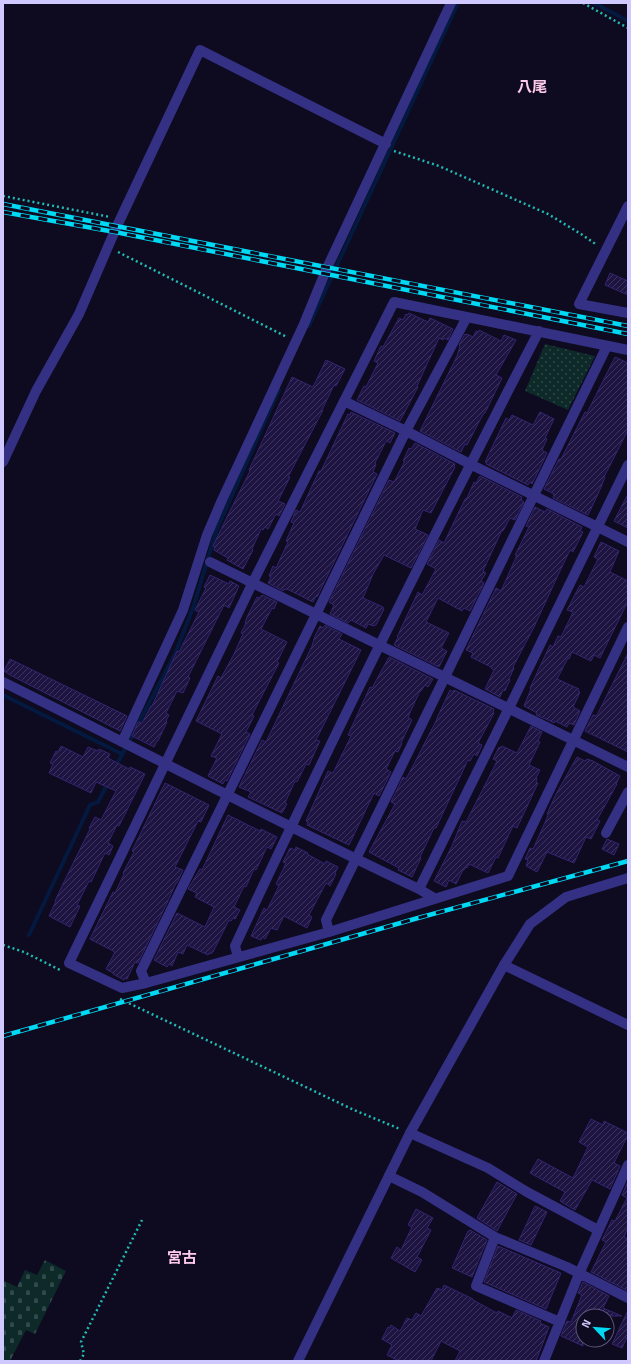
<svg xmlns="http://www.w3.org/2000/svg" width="631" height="1364" font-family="'Titillium Web','Noto Sans JP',sans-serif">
	<defs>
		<pattern id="cemetery-stones" width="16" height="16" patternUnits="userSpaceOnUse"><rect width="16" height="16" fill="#0d2a29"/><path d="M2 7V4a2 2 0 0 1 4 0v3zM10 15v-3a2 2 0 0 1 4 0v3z" fill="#2f4849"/></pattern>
		<pattern id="park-dots" width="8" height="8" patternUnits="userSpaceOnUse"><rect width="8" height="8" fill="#0d2a29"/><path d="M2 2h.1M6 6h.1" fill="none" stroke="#2f4849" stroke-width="1.8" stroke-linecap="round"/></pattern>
		<pattern id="building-hatch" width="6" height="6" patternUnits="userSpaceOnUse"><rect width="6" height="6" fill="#1e1442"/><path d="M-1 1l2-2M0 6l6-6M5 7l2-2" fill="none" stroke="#3e355e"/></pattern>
	</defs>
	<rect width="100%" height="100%" fill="#0e0a20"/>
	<!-- cemetery -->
	<path fill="url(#cemetery-stones)" d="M45,1260l21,11 -31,63 -9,-4 -16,31h-7v-81l14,7 8,-17 12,5z"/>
	<!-- park -->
	<path fill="url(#park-dots)" d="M545,344l50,12 -27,54 -43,-19z"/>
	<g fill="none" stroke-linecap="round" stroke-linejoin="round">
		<!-- stream -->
		<path stroke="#04193f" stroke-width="4" d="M594,3l34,18
			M309,326l149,-323
			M3,695l119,59
			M116,766l59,-112 18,-46 24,-79 62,-139
			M29,935l61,-130 8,-3 10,-19"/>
	</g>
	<!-- building -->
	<path fill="url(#building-hatch)" stroke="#342471" d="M610,273l18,8v14l-23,-10z
		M409,313l19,9 2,-4 23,11 -5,11 -4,-2 -1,2 -4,-2 -22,48 1,1 -18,34 -43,-21 7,-14 2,1 12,-24 -4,-2 7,-15 2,1 16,-29 4,2 3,-6 1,1z
		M479,330l22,11 3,-6 12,5 -20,35 6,3 -17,35h-1l-4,7 -13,25 -2,-1 -4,8 -41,-21 37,-75 3,-10 -1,-1 6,-11 1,1 1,-1 6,3 3,-6 2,1z
		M615,357l13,6v67l-24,47h1l-6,15 -11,23 -35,-17 1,-4 -10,-5 15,-30h2l24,-47 2,1z
		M326,360l19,9 -9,17 -2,-1 -12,25h1l-35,67h2l-12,24 7,3 -6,12 -3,-2 -8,15 -3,-2 -2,3 -2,-1 -9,20 1,1 -10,19 -16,-9 1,-2 -14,-8 1,-3 -2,-1 13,-27 24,-48 -1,-1 43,-93 21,10z
		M351,412l44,21 -5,10 -3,-2 -2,2 -10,20 1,1 -3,8 4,2 -60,123 -1,-1 -3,6 -26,-13 -1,1 -2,-1 -1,2 -15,-8 3,-6 -2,-1 4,-10 3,2 12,-26 -2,-1 8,-18 -3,-1 5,-12 4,2 19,-41h2l27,-57 2,1z
		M540,412l14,7 -9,19 2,1 -5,11 5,3 -15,31 -2,-2 -2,3 -42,-21 1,-1 -2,-1 21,-44 3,2 3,-5 21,10z
		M415,443l40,21 -1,3h1l-24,46 -8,-3 -8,19 13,6 -17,33 -27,-13 -11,19 -10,24 20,9v1l1,1 -8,16h-1l-1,1 -6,-2 -2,4 -15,-8 -3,3 -18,-9 4,-9 -5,-3 60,-122 5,2 11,-21h-2l6,-13 2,1z
		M480,476l42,21 -1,3 3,2 -9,18 -5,-2 -7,13 -1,-1 -19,41 3,2 -5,8 3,2 -14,28 -6,-3 -2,3 -24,-13 -12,24 23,11 -8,15 6,3 -8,16 -45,-22 4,-8h-1l21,-45 4,3 14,-26 -9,-5 12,-24 5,3 21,-44 2,-1 7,-16 2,1z
		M628,494v34l-14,-7z
		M535,507l10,5 2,-3 35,18 -2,4 3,1 -10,20 -3,-2 -11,23 -25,54 -21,40 1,1 -5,11 1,1 -5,11 -2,-1 -3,7 -15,-8 9,-19 -3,-2v-1l-20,-10 2,-4 -7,-3 30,-62 5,3 16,-36h-2l14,-28 -3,-1z
		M601,542l18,9 -9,21 18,9v20l-28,57 -6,-3 -3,6 -19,-9 -3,7 -1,-1 -11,21 22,10 -1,2 2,1 -7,15 7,4 -6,14 -5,-2 -2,4 -12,-6 -1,2 -6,-3 -12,-5 1,-2 -13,-7 7,-17 -1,-1 20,-43 3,2 5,-11 3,1 12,-25 -6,-2 13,-25 4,2 14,-28 -4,-2z
		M210,575l19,9 1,-3 9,5 -10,22 -5,-3 -36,72 2,1 -7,15 -6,-2 -11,22 3,2 -3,6 1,1 -9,19h-1l-3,6 -22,-11 6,-14 4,1 9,-17h1l25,-55 2,1 20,-40 -4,-2 11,-22 -2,-1z
		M262,595l15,7 -3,7 -2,-1 -11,21 26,13 -10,20 2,1 -27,52 2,1 -8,16 4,2 -23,47 -2,-1 -2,4 -15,-8 9,-18 -6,-2 11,-22 -26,-13 22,-45 3,2 13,-24 9,-20 -2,-1 5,-10h-1l2,-6 10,-20 3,1z
		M325,625l17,9 -3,5 22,11 -45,90 4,1 -6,13 -5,11 -3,-1 -9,18 -2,-1 -10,22 2,1 -5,9 -34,-16 3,-5 -12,-5 23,-47 4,2 46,-96 3,-10 5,-10 3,2z
		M628,653v99l-43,-21 8,-16 3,1 2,-3z
		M389,657l44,22 -5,8 -3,-2 -4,6h-1l-12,26 4,3 -11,23h1l-4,9 -3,-1 -9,18 5,3 -12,24 -5,-3 -25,52 -42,-20 1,-3 -2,-1 22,-50 5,2 18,-37 -3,-1 22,-48 2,1z
		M10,659l117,57 -7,15 -110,-56 -6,-4z
		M450,690l3,2 1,-2 40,19 -1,3 1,1 -16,30 4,2 -5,11 -3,-2 -4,7 -2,-1 -32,68h-2l-14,29 1,1 -9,19 -14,-7 1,-2 -30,-16 26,-48 -4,-2 12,-25 3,2 8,-15 23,-45v-1z
		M531,726l11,6 -4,9 2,1 -11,23 11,5 -4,8 1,1 -1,3 2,1 -21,45 -4,-2 -15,32 -2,-1 -8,16 -19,-9 -2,4 -1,-1 -2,3h-1l-7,14 -7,-4 -3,7 -12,-6 18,-35 10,-25 4,1 22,-43 9,-18 -4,-2 6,-12 2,1 1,-2 15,7z
		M61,746l22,11 5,-10 10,4 1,-2 11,5 -2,4 21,11 1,-2 15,7 -26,52 -2,-1 -9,18 5,3 -4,9 -4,-2 -14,29 -2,-1 -12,24 3,1 -10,21 -21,-11 7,-15h-1l7,-15 28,-57 -1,-1 6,-11 6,3 15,-29 -20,-9 -5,11 -42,-20 4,-9 -3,-1 6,-12 2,1z
		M577,757l8,4 2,-2 6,2 27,15 -4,8h1l-20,36 3,1 -9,18 -5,-2 -12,26 -27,-11 -10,20 -11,-6 2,-6 -3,-1 5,-11 3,1 14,-31 1,-3 -1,-1 9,-20z
		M165,783l44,22 -8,17 -3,-1 -23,46 8,3 -6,13h-1l-9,20 -29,60 -3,-1 -8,17 -2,-1 -1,2 -11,-6v-1l-7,-4 9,-17 -25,-13 23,-47 2,1 9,-19 -1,-1 11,-21 -2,-1z
		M228,815l32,16 1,-2 16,8 -6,12 -4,-2 -11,23 -2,-1 -8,18 -2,-1 -10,21 6,3 -5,9 -2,-1 -2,3 -2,-1 -16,32h-1l-1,2 -2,-1 -1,2 -21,-10 -4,9 -5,-2 -6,14 -3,-2 -2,3 -13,-7 23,-47 28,14 9,-20 -19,-10 2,-4 -9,-4 12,-20 2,1z
		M607,839l12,5 -5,11 -12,-6z
		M296,847l12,6 -1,1 18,10 1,-3 12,6 -3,6 1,1 -6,12 -4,-3 -17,32 3,2 -5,11 -23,-12 -7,14 -6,-2 -6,11 -3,-2 -1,3 -10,-4 13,-28 3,2 12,-24 -3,-2 10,-21 -3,-1 7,-14 5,2z
		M591,1119l12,6 1,-4 24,12v2l-14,28 6,3 -10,23 -18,-9 -17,30 -15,-9 5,-9 -35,-19 8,-14 35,19 15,-31 -9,-5z
		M628,1181v46l-4,10 4,2v52l-37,-19 15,-30 -4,-2 10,-20 3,1 12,-23 -5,-3z
		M497,1182l20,12 -20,37 -20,-13z
		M535,1206l12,6 -16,33 -12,-5z
		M416,1209l17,9 -6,10 4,2 -14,27 5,3 -7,12 -24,-14 6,-11 4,3 11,-23 -4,-2z
		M470,1230l17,10 -15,37 -20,-9 16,-37h1z
		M498,1246l63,27 -15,36 -62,-27z
		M583,1282l26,14 -6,12 19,8h-39v30l-22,-10 6,-15 4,1 11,-27 -4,-2z
		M444,1285l29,14v1l24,13 1,-2 14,7 4,-8 25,11 -1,2 9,4 -13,34h-81l5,-10 -19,-10 -10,20h-32l-12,-6 5,-10 -10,-6 6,-12 2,1 1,-3 9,6 7,-13 5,2 4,-7 5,3 16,-28 5,2z
		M628,1310v25l-6,13 -10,-4z"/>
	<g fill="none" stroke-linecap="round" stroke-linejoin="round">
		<!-- path -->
		<path stroke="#21bbb3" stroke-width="2.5" stroke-dasharray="2 3" stroke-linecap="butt" d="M583,3l45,25
			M394,151l45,15 109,48 33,20 16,11
			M3,196l107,21
			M118,252l169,85
			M3,945l21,7 36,18
			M120,999l234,111 46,19
			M80,1361l4,-7 -3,-12 61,-122"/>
		<!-- minor -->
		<path stroke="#343084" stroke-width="10" d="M628,206l-49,98 49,9
			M628,350l-234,-48 -141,280 -184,381 53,25 24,-5 183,-51 179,-56 120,-249
			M344,401l62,30 64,33 158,78
			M3,462l33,-71 43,-77 38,-88 83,-176 186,94
			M210,562l418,205
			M3,682c139,69 276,141 416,207l15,9
			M122,742l61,-132 24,-75 15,-35 82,-176 23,-56 124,-265
			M606,833l22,-41
			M419,889l90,-181 119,-243
			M329,932l-3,-12 281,-574
			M238,957l-3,-11c96,-207 199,-412 304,-615
			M504,965l124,60
			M146,983l-5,-12 265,-540 61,-114
			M410,1133l78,35 39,24 71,38
			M389,1176l33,16 73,45
			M560,1322l-84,-36 19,-49 72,30 61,31
			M544,1361l35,-87 49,-109"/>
		<!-- tertiary -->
		<path stroke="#343084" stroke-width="10" d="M298,1361l112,-228 94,-168 26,-41 36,-27 62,-19"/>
		<!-- rail casing -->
		<g stroke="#00d9f4" stroke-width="4.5">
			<path id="rail" d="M3,204l625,122
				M3,212l112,20 513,102
				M3,1036l415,-118 210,-57"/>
		</g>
		<!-- rail -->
		<use href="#rail" stroke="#0e0a20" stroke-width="3" stroke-dasharray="9" stroke-linecap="butt"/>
	</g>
	<g text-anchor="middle" stroke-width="3" stroke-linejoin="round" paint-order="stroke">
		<!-- neighbourhood labels -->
		<g font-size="15" font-weight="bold" fill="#ffcbec" stroke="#0e0a20">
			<text x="532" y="92">八尾</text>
			<text x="182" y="1263">宮古</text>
		</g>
	</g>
	<!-- border -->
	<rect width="631" height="1364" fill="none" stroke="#cfc9ff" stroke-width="8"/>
	<!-- north arrow -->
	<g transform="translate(595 1328) rotate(296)"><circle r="19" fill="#0e0a20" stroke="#5b5679"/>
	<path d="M0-3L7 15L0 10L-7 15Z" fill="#00d9f4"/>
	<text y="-6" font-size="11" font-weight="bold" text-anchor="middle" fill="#cfc9ff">N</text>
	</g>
</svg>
